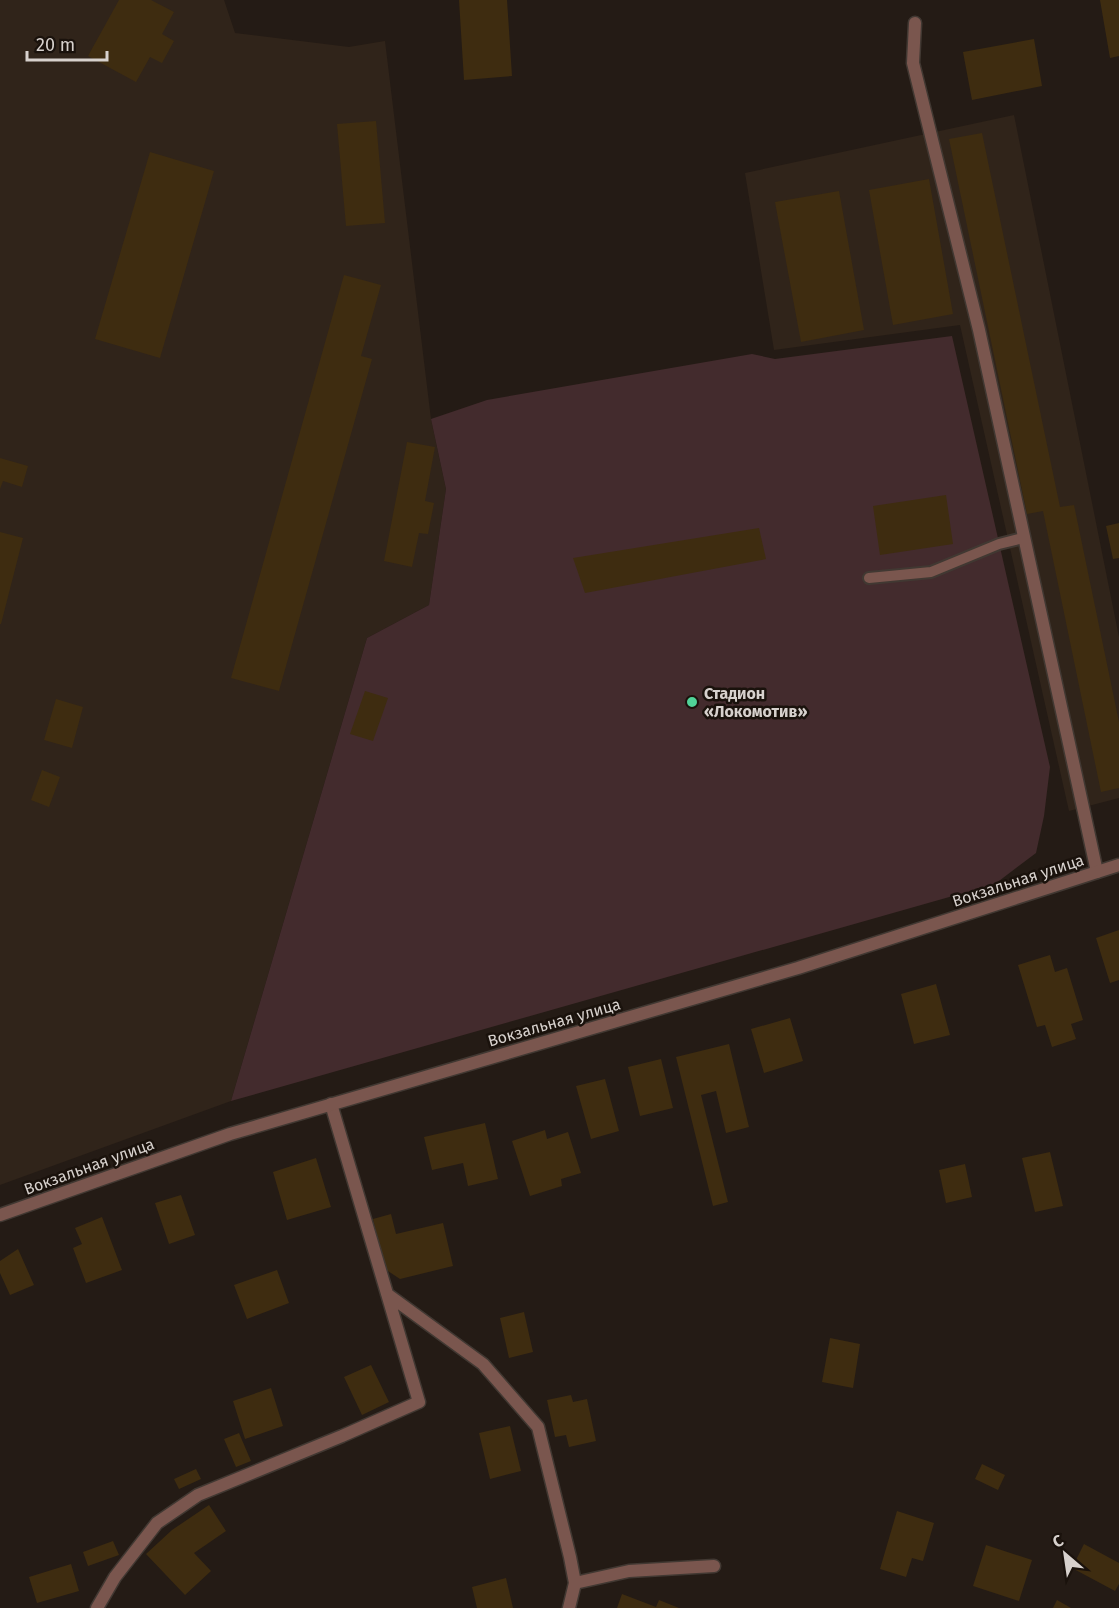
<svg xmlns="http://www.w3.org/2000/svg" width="1119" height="1608" font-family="'Fira Sans',sans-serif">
	<rect width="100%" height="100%" fill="#241b15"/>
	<!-- built -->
	<path fill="#30241a" d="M0,0h224l11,33 114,14 36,-6 46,378 15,70 -17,116 -62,33 -136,463 -231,84z
		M1014,115l105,522v161l-50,13 -109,-486 -186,25 -29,-177z"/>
	<!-- green -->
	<path fill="#432b2d" d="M952,336l98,431 -6,49 -8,37 -41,31 -764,217 136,-463 62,-33 17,-116 -15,-70 56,-19 265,-46 23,5z"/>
	<!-- building -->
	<path fill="#3e2c10" d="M119,0h32l23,12 -12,22 12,7 -12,22 -12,-6 -14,25 -48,-26z
		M459,0h48l5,76 -48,4z
		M1100,0h19v56l-9,2z
		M1034,39l8,47 -70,14 -9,-48z
		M376,121l9,102 -39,3 -9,-102z
		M982,133l78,374 14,-2 45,217v66l-18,4 -58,-281 -16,3 -78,-375z
		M150,152l64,19 -54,187 -65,-19z
		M929,179l24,135 -60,11 -24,-135z
		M839,191l25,139 -63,12 -26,-140z
		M344,275l37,10 -20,71 11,3 -93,332 -48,-13z
		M407,442l28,5 -10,54 9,2 -6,31 -9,-1 -7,34 -28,-6z
		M0,458l28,8 -6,21 -19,-6 -3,8z
		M946,495l7,49 -73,11 -7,-49z
		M1119,523v35l-6,1 -7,-33z
		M759,528l7,31 -181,34 -12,-35z
		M0,532l23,6 -22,86h-1z
		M365,691l23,7 -15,43 -23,-7z
		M56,699l27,8 -11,41 -28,-8z
		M42,770l18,7 -11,30 -18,-7z
		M1119,930v50l-9,3 -14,-45z
		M1050,955l5,17 12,-4 16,52 -12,4 5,15 -24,8 -7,-22 -8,2 -19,-62z
		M936,984l14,51 -36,9 -13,-50z
		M790,1018l13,43 -39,12 -13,-44z
		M729,1044l20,83 -23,6 -10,-42 -15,4 27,107 -15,4 -37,-149z
		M661,1059l12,49 -33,8 -12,-49z
		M605,1079l14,52 -28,8 -15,-53z
		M485,1123l13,56 -30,7 -5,-23 -31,7 -8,-33z
		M545,1130l2,9 21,-7 13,41 -20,6 1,7 -32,10 -18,-55z
		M1050,1152l13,54 -28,6 -13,-54z
		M316,1158l15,49 -44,13 -14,-48z
		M965,1164l7,33 -26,6 -7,-33z
		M181,1195l14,40 -26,9 -14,-41z
		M391,1214l5,20 47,-11 10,43 -53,13 -15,-10 -12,-50z
		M102,1217l20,53 -36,13 -13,-35 9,-4 -7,-16z
		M18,1249l16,36 -24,10 -10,-22v-12z
		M277,1270l12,33 -42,16 -13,-34z
		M524,1312l9,40 -24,6 -9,-40z
		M830,1338l30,6 -7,44 -31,-6z
		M371,1365l18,37 -27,13 -18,-38z
		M271,1388l12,38 -38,13 -12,-38z
		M571,1395l2,7 14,-3 9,42 -27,6 -3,-12 -11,2 -8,-37z
		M510,1426l11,45 -31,8 -11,-46z
		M239,1433l12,28 -15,6 -12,-28z
		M982,1464l23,11 -7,15 -23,-11z
		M196,1469l5,10 -22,10 -5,-10z
		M209,1505l17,26 -32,22 17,18 -26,24 -39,-41 26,-24z
		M897,1511l37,12 -11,38 -11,-3 -6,19 -26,-8z
		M113,1541l6,14 -31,11 -5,-14z
		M1084,1544l35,19v21l-4,7 -43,-23z
		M986,1545l46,15 -13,41 -46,-15z
		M71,1564l8,27 -42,12 -8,-26z
		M506,1578l7,30h-36l-5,-21z
		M622,1594l34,13 3,-7 20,8h-62z
		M1057,1600l14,8h-18z"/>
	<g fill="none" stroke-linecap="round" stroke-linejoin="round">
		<!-- service casing -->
		<g stroke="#413832" stroke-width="14">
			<path id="service" d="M869,578l62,-6 68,-28 24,-6"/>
		</g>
		<!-- minor casing -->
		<g stroke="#413832" stroke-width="15">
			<path id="minor" d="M915,23l-2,40 66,267 118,542
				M387,1294l96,70 55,63 32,130 5,26
				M97,1608l18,-31 42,-54 41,-28 144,-59 77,-34 -88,-298
				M569,1608l6,-25 54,-12 85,-5"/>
		</g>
		<!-- tertiary casing -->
		<g stroke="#413832" stroke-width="15">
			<path id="tertiary" d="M0,1215l230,-81 568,-166 321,-103"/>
		</g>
		<!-- service -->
		<use href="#service" stroke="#7a564e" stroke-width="10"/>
		<!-- minor -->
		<use href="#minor" stroke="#7a564e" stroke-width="12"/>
		<!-- tertiary -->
		<use href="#tertiary" stroke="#7a564e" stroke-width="12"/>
	</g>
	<!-- markers -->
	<circle fill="#50d398" stroke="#1a120c" stroke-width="2" cx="692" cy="702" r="6"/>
	<g text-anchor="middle" stroke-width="5" stroke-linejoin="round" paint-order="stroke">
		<!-- poi labels -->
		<g font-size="16" font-weight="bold" fill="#d7d1cd" stroke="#1a120c" text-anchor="start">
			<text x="704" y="699">Стадион<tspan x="704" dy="18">«Локомотив»</tspan></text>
		</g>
		<!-- street labels -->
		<g font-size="16" fill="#d7d1cd" stroke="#1a120c">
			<text transform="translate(1018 880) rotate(-18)" y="6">Вокзальная улица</text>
			<text transform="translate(554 1022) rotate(-16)" y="6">Вокзальная улица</text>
			<text transform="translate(89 1166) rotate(-20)" y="6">Вокзальная улица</text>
		</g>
	</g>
	<!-- north arrow -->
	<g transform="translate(1065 1554) rotate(331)" stroke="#1a120c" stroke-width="4.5" paint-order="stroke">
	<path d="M0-4.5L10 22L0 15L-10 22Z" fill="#d7d1cd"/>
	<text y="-9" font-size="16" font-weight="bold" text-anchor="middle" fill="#d7d1cd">С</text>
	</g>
	<!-- scale -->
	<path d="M27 51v9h80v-9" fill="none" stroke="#d7d1cd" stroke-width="3"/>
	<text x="36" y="51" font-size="18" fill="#d7d1cd" stroke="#1a120c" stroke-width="4.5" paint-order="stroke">20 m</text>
</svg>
